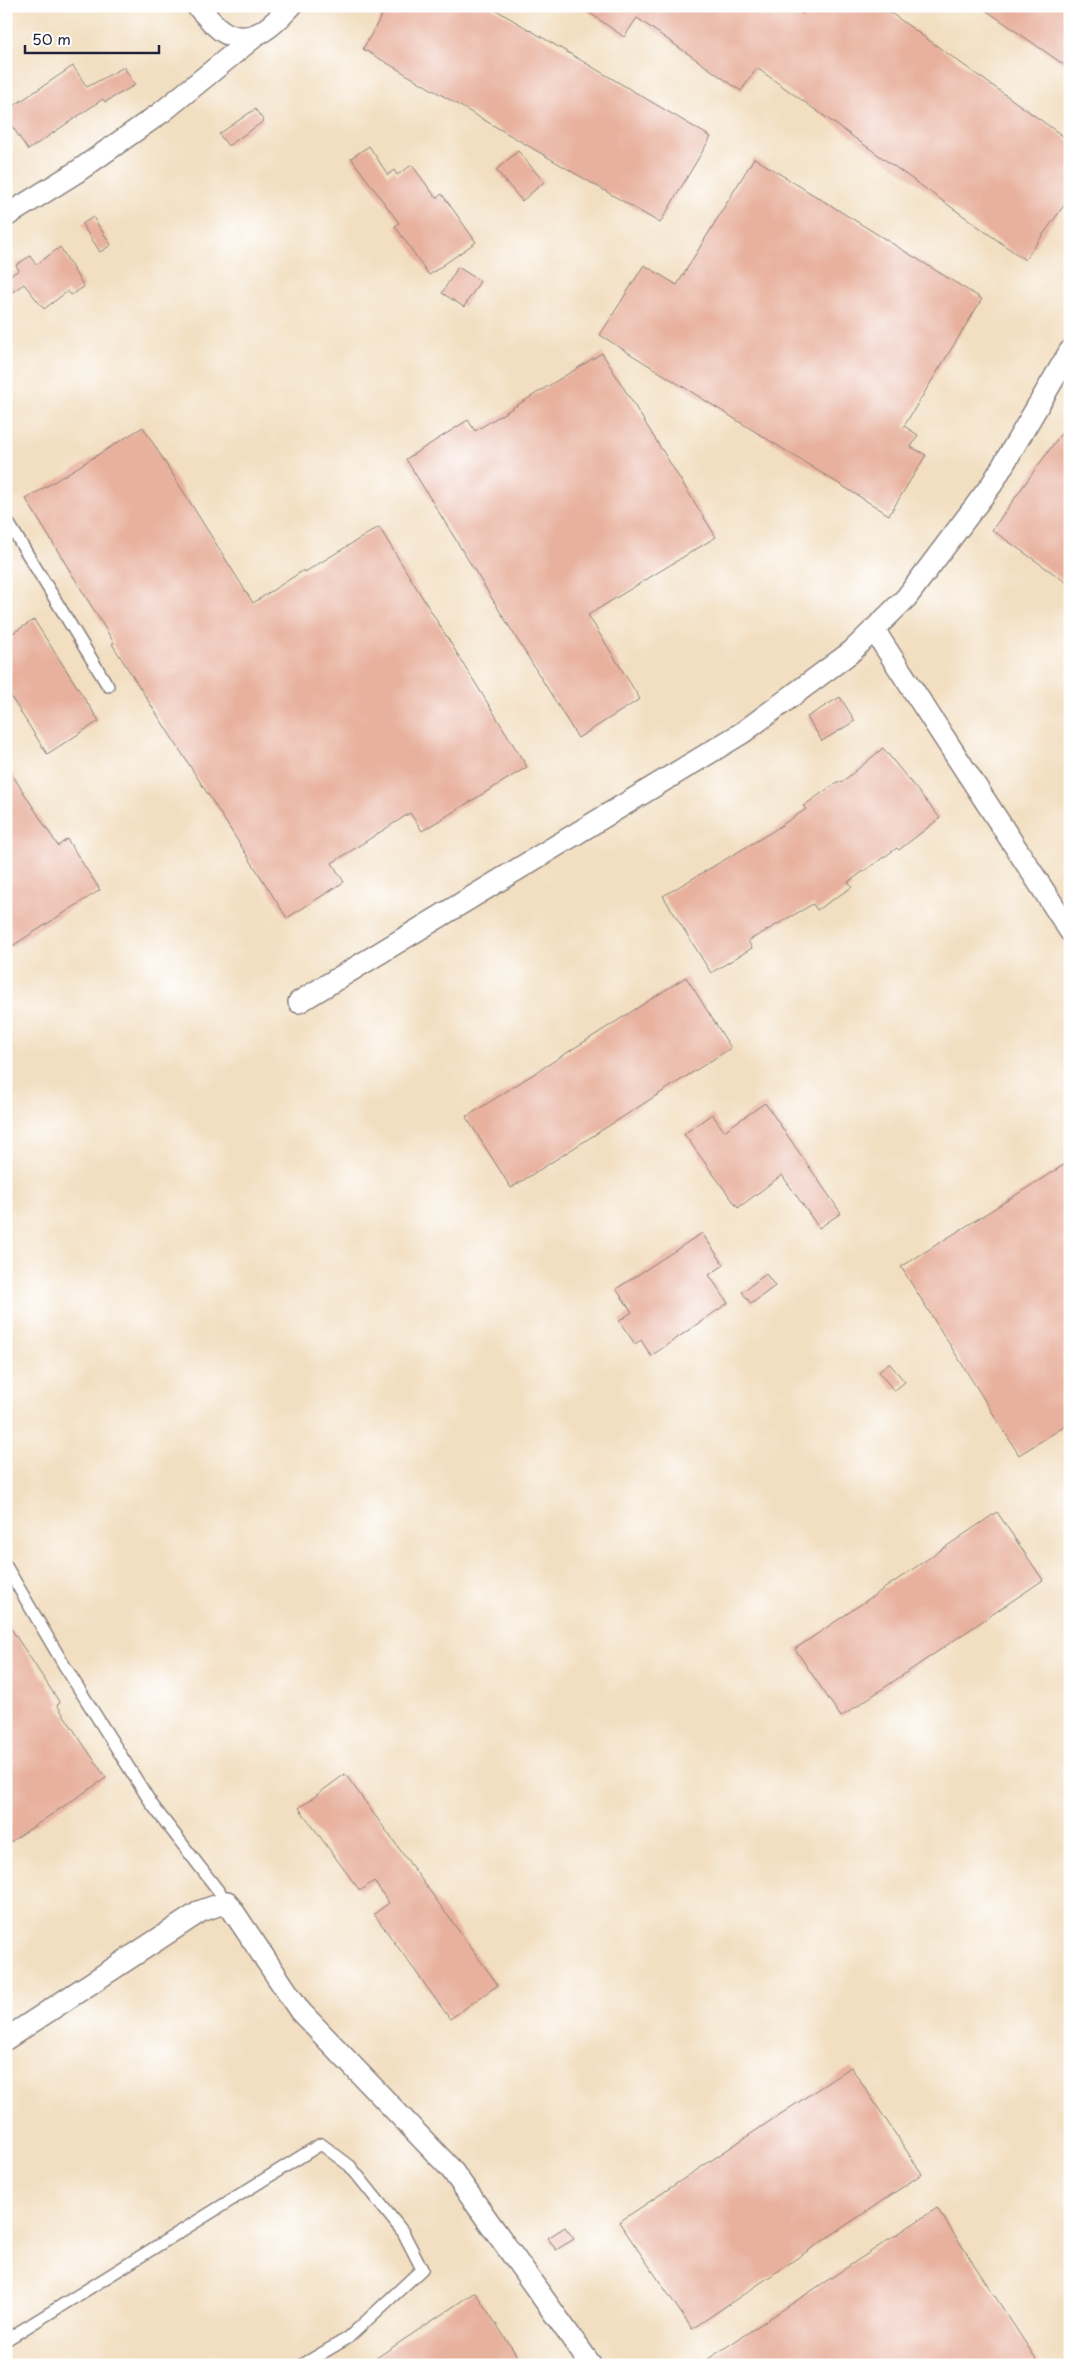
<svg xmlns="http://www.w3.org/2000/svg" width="1076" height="2371" font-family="'Playpen Sans',sans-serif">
	<rect width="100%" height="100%" fill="#fff"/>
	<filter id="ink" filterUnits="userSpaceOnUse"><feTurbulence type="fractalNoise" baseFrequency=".02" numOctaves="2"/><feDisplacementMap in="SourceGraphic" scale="10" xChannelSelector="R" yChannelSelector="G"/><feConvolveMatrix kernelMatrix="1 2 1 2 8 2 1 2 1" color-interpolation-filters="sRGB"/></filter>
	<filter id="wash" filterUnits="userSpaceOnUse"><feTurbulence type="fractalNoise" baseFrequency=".0096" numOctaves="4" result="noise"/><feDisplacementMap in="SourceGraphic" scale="20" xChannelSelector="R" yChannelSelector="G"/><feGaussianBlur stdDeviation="1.12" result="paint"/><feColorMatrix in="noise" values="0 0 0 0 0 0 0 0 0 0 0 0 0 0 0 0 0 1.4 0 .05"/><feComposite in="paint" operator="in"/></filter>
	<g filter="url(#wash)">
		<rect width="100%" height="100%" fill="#f2dec0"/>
		<g id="blocks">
			<!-- building -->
			<path fill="#e8b19e" d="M387,6h102l222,131 -51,86 -297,-174z
				M580,6h212l11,8 6,-8h72l189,135v56l-45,63 -268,-192 -16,23 -104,-73 -13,19z
				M980,6h90v63z
				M73,66l14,21 37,-20 11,18 -30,17 -2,-3 -75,51 -22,-33v-6z
				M255,109l9,12 -36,25 -9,-12z
				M369,146l19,29 6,-5 3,5 15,-10 24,33 6,-4 34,48 -47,33 -34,-49 4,-3 -48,-65z
				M518,151l26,31 -22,19 -26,-31z
				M754,158l228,141 -78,127 14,9 -7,12 15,8 -37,60 -289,-180 44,-70 33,20z
				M93,217l18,28 -11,7 -18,-28z
				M60,247l24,40 -13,8 -3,-4 -24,18 -20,-25 -18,12v-18l13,-8 -3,-5 14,-9 6,9z
				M458,267l22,14 -16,26 -22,-14z
				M602,353l114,184 -128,78 52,84 -62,39 -172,-279 62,-39 7,11z
				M1070,421v164l-78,-55z
				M143,427l110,176 51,-33 1,2 74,-45 148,240 -105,64 -12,-18 -78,50 12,19 -57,36 -175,-274 2,-1 -88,-144z
				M34,620l65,101 -52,33 -41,-65v-52z
				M840,697l15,24 -33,20 -15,-24z
				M883,748l57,70 -41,32 -2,-2 -49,34 4,5 -35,23 -4,-6 -65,37 4,7 -41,25 -48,-77 107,-63 36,-24 -3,-3 36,-25 2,2z
				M6,765l52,81 9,-7 33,51 -94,60z
				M686,977l45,71 -220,140 -45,-71z
				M765,1103l76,110 -22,15 -37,-53 -44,33 -54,-74 28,-20 12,17z
				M1070,1161v262l-51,32 -118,-188z
				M702,1233l22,32 -15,10 19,28 -77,53 -10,-16 -6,4 -16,-23 13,-9 -16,-23z
				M766,1274l9,12 -24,18 -9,-12z
				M889,1363l16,19 -11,9 -15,-19z
				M997,1512l46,68 -202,137 -46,-68z
				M6,1621l54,82 -3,2 49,73 -100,67z
				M345,1774l153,211 -48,34 -76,-105 15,-11 -15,-22 -14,10 -61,-83z
				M851,2067l71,107 -230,155 -73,-107z
				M937,2208l103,157h-341z
				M565,2227l9,12 -18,11 -8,-12z
				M475,2292l48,73h-157z"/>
		</g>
	</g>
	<g filter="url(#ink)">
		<use href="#blocks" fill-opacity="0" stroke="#8a807e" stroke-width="1"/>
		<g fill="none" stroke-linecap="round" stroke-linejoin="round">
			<!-- service casing -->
			<g stroke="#8a807e" stroke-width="14">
				<path id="service" d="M6,519l102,167
					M6,1566l58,99 89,141 74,96
					M6,2340l315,-196 29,22 53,66 19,37 -74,69 -46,27"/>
			</g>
			<!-- minor casing -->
			<g stroke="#8a807e" stroke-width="24">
				<path id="minor" d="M197,6c8,8 16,19 25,25 28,18 50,-5 69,-25
					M6,216l72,-45 84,-59 92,-75
					M874,630l196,301
					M299,1002l443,-269 109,-81 55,-54 86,-114 78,-133
					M6,2039l195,-128 26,-9 73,109 151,158 140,196"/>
			</g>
			<!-- service -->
			<use href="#service" stroke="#fff" stroke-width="11"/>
			<!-- minor -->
			<use href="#minor" stroke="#fff" stroke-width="21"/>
		</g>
	</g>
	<!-- margin -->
	<rect width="1076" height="2371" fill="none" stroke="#fff" stroke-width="25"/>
	<!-- scale -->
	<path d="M25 45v8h134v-8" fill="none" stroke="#22223b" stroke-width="2.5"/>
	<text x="32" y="45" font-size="15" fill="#22223b" stroke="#ffffff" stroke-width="4" paint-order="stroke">50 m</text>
</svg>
